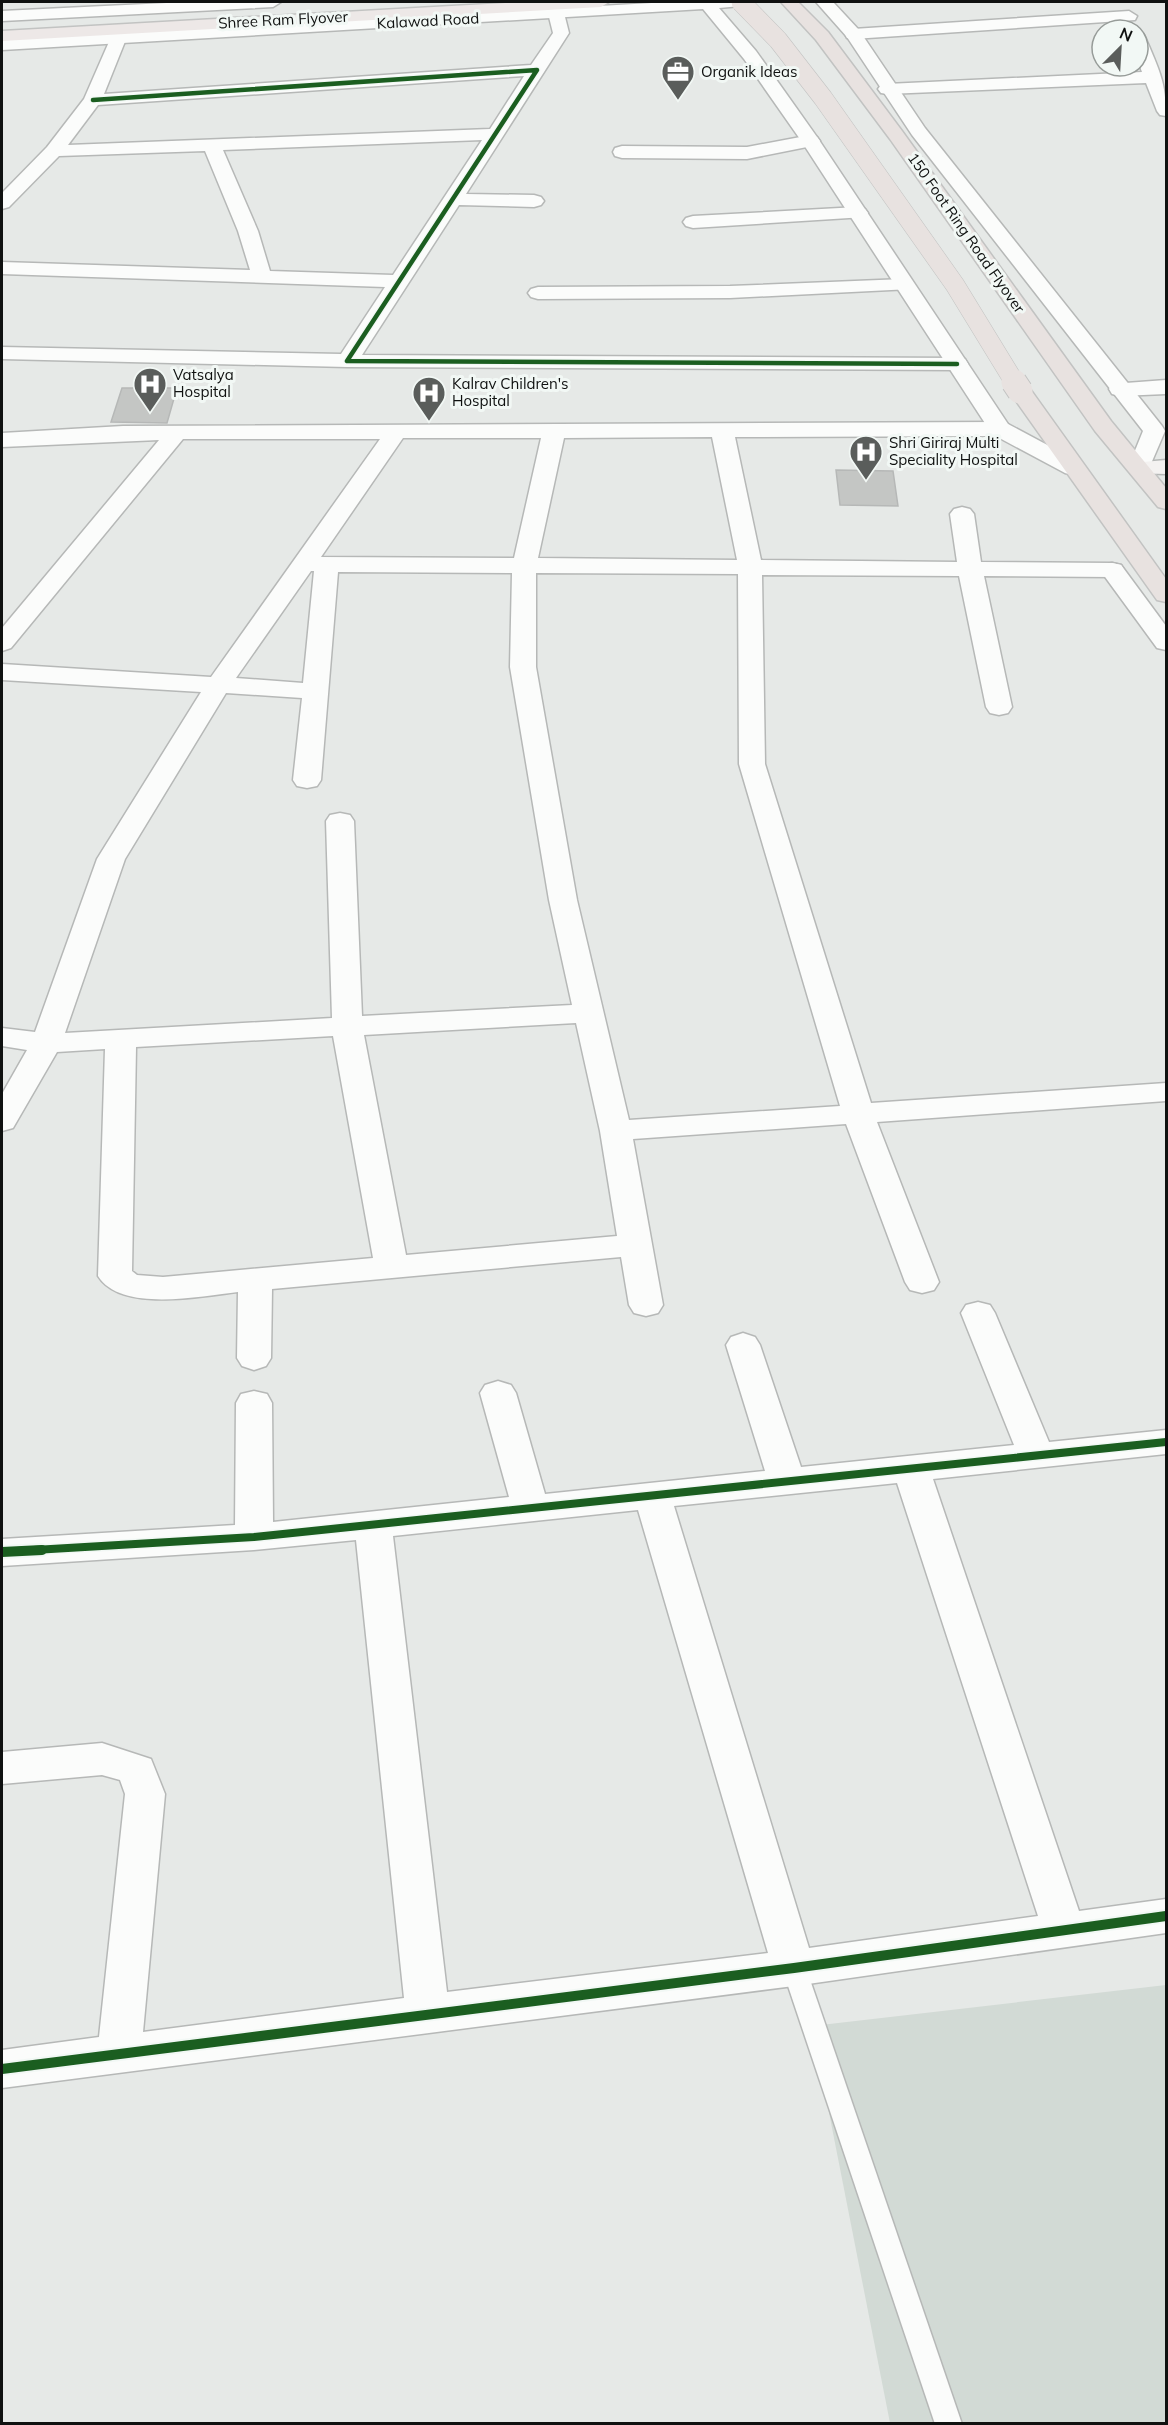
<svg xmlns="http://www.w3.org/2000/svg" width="1168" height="2425" font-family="Mulish,sans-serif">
	<rect width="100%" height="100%" fill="#e6e9e7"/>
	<!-- built -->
	<path fill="#d2dad5" d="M1166,1985v438h-276l-78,-397z"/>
	<!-- building -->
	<path fill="#c4c6c4" stroke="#b6b8b7" stroke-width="1.5" d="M122,388h55l-10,35 -56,-1z
		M836,470l57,1 5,35 -58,-1z"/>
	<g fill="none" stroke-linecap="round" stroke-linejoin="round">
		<!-- service casing -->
		<g stroke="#b6b8b7" stroke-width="3">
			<path id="service" d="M794,1958l8,3 4,7 156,456h-27l-153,-456 4,-7z"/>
		</g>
		<!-- minor casing -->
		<g stroke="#b6b8b7" stroke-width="3">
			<path id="minor" d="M556,8l8,5 5,20 -103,161 68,1 7,2 3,4 -3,4 -7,2 -75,-2 -97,150 595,3 8,1 3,5 -3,5 -8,1 -610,-3 -345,-8v-12l339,7 44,-67 -383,-13v-12l248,8 -12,-39 -33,-80 -146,5 -50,51 -7,2v-16l45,-46 37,-48 28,-64h12l2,4 -22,55 427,-29 22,-32 -5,-20zM524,76l-34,53 -422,16 30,-40zM482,140l-89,135 -123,-4 -12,-40 -35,-81z
				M1129,11l8,5 -2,4 -282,19 -6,-1 -2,-4 2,-4 6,-1z
				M1138,34l6,1 2,4c13,31 20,43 20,77l-6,-1 -3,-4 -11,-28 -259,11 -6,-1 -3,-4 3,-4 6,-1 255,-12 -4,-11z
				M811,135l6,2 3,4 -3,4 -70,14 -125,-1 -7,-2 -2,-4 2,-4 7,-2 125,1z
				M858,207l7,2 3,4 -3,4 -172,11 -7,-2 -3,-4 3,-4 7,-2z
				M904,279l7,2 3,4 -3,4 -181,9 -192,1 -7,-2 -3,-4 3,-4 7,-2 192,-1z
				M1166,380v14l-46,2 -8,-2 -3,-5 3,-5z
				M1000,422l8,2 3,5 -3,5 -8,2 -265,1 26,123 196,2 -7,-48 4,-5 8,-2 8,2 4,5 7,48 131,1 9,2 3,5 -3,5 -9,2 -128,-1 28,131 -4,6 -9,2 -9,-2 -4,-6 -27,-131 -197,-1 3,189 106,339 295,-20v18l-289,21 62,160 -5,8 -12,3 -12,-3 -5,-8 -59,-158 -213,15 30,166 -5,8 -12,3 -12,-3 -5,-8 -8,-48 -349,32 -1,69 -5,8 -12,4 -12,-4 -5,-8 1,-66c-37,4 -117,21 -140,-16l7,-227 -48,3 -44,76 -11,3v-37l25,-44 -25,-4v-18l33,4 62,-173 104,-167 -199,-12v-16l209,13 169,-238h-197l-172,209 -9,3v-23l157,-188 -157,7v-14l121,-7zM712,437l25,123 -199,-2 26,-120zM403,438h138l-27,120 -193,-1zM311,571h3l-11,112 -67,-5zM338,572l174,1 -2,94 39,233 23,105 -210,11 -8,-195 -4,-6 -10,-2 -10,2 -4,6 6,197 -267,15 60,-174 101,-166 76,5 -9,82 4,6 10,2 10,-2 4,-6zM536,573l202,1 1,190 101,342 -211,14 -52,-220 -41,-233zM576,1023l24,108 17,105 -211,19 -42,-220zM333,1036l40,222 -210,19 -26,-2 -5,-4 4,-224z
				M978,1302l12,3 5,8 54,129 117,-12v24l-233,25 146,432 87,-12v34l-372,53 -792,102v-38l97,-13 26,-243 -5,-14 -18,-5 -100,9v-32l100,-9 49,16 14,35 -22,238 261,-34 -48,-458 -102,10 -252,16v-27l233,-14 1,-122 5,-9 13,-3 13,3 5,9 1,119 236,-25 -29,-104 5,-8 13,-4 13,4 5,8 29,101 220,-23 -39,-126 5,-8 12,-4 12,4 5,8 41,122 213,-22 -53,-132 5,-8zM897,1483l141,433 -229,32 -135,-442zM638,1510l130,443 -321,39 -54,-456z"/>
		</g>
		<!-- tertiary casing -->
		<g stroke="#b6b8b7" stroke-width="3">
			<path id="tertiary" d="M187,2h94l-8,5 -271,14v-10z
				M669,2h85l-2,3 -33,3 37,43 61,86 191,287 73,39 3,5 -3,5 -8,2 -8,-2 -73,-39 -190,-292 -58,-83 -41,-50 -701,41v-10z
				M816,2h17l26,28 66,98 237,298 3,5 -18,42 -8,2 -8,-2 -3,-5 15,-37 -231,-296 -65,-98z
				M1112,563l9,2 45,61v24l-9,-2 -57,-78 3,-5z"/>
		</g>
		<!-- secondary casing -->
		<g stroke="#b6b8b7" stroke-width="3">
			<path id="secondary" d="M1166,460v14l-35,-1 -3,-5 3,-5z"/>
		</g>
		<!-- primary casing -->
		<g stroke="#c2c3c2" stroke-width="3">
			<path id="primary" d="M522,2h87l-8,5 -599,34v-10z"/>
		</g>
		<!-- trunk casing -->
		<g stroke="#c2c3c2" stroke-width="3">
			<path id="trunk" d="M781,2h17l30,30 74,99 209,290 55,67v21l-8,-2 -63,-76 -205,-292 -74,-99z
				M1020,384l8,2 138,193v23l-9,-2 -148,-209 3,-5z"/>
		</g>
		<!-- service -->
		<use href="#service" fill="#fbfcfb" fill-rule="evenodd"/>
		<!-- minor -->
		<use href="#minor" fill="#fbfcfb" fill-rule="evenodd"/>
		<!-- tertiary -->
		<use href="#tertiary" fill="#fbfcfb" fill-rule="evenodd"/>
		<!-- secondary -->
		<use href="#secondary" fill="#f4f2f1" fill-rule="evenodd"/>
		<!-- primary -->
		<use href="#primary" fill="#ede8e7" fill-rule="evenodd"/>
		<!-- trunk -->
		<use href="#trunk" fill="#e8e2e0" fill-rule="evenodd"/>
		<!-- trunk-bridge-far1 casing -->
		<g stroke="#c2c3c2" stroke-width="20" stroke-linecap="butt">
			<path id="trunk-bridge-far1" d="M741,2l37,38 45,58 132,187 60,98"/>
		</g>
		<!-- trunk-bridge casing -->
		<g stroke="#c2c3c2" stroke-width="27" stroke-linecap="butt">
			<path id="trunk-bridge" d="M1014,382l6,9"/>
		</g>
		<!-- trunk-bridge-far1 -->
		<use href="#trunk-bridge-far1" stroke="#e8e2e0" stroke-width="19"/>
		<!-- trunk-bridge -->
		<use href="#trunk-bridge" stroke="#e8e2e0" stroke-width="25"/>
		<!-- cycleway-far2 casing -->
		<g stroke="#f2f8f5" stroke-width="7">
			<path id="cycleway-far2" d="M93,100l444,-30 -190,291 610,3"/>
		</g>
		<!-- cycleway-far1 casing -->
		<g stroke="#f2f8f5" stroke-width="11">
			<path id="cycleway-far1" d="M17,1551l237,-14 912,-95"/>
		</g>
		<!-- cycleway casing -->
		<g stroke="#f2f8f5" stroke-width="14">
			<path id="cycleway" d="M2,1552l40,-2
				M2,2069l792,-101 372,-52"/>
		</g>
		<!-- cycleway-far2 -->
		<use href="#cycleway-far2" stroke="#1b5e20" stroke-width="4.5"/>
		<!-- cycleway-far1 -->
		<use href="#cycleway-far1" stroke="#1b5e20" stroke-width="8"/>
		<!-- cycleway -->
		<use href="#cycleway" stroke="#1b5e20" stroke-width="10"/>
	</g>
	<!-- icons -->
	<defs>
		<g id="office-pin" transform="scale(1.725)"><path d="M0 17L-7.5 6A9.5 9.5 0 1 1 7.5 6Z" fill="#5a5d5b" stroke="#f2f8f5"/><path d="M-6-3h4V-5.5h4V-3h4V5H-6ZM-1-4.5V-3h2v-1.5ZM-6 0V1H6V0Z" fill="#fff"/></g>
		<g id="hospital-pin" transform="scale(1.725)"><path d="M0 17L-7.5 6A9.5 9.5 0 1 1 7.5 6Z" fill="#5a5d5b" stroke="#f2f8f5"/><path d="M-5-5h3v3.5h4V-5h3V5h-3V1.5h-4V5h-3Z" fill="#fff"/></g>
	</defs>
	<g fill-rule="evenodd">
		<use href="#office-pin" x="678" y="72"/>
		<use href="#hospital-pin" x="150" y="384"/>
		<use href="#hospital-pin" x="429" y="393"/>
		<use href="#hospital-pin" x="866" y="452"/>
	</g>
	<g text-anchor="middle" stroke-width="6" stroke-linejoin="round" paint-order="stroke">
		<!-- far-street labels -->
		<g font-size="15" fill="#0f1110" stroke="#f2f8f5">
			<text transform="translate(283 20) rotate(-3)" y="5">Shree Ram Flyover</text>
			<text transform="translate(428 21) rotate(-3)" y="5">Kalawad Road</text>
			<text transform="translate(966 233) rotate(55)" y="5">150 Foot Ring Road Flyover</text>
		</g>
		<!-- far-poi labels -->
		<g font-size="15" fill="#0f1110" stroke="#f2f8f5" text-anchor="start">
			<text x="701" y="77">Organik Ideas</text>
			<text x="173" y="380">Vatsalya<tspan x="173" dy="17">Hospital</tspan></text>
			<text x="452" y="389">Kalrav Children's<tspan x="452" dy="17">Hospital</tspan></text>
			<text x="889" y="448">Shri Giriraj Multi<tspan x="889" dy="17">Speciality Hospital</tspan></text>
		</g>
	</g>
	<!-- border -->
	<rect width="1168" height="2425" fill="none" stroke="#0f1110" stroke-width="6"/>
	<!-- north arrow -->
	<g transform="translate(1120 48) rotate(24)"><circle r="28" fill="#f2f8f5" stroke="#979c99" stroke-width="1.5"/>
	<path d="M0-4.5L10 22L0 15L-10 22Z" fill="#5a5d5b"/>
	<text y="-9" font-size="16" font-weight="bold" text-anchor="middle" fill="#0f1110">N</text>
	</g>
</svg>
